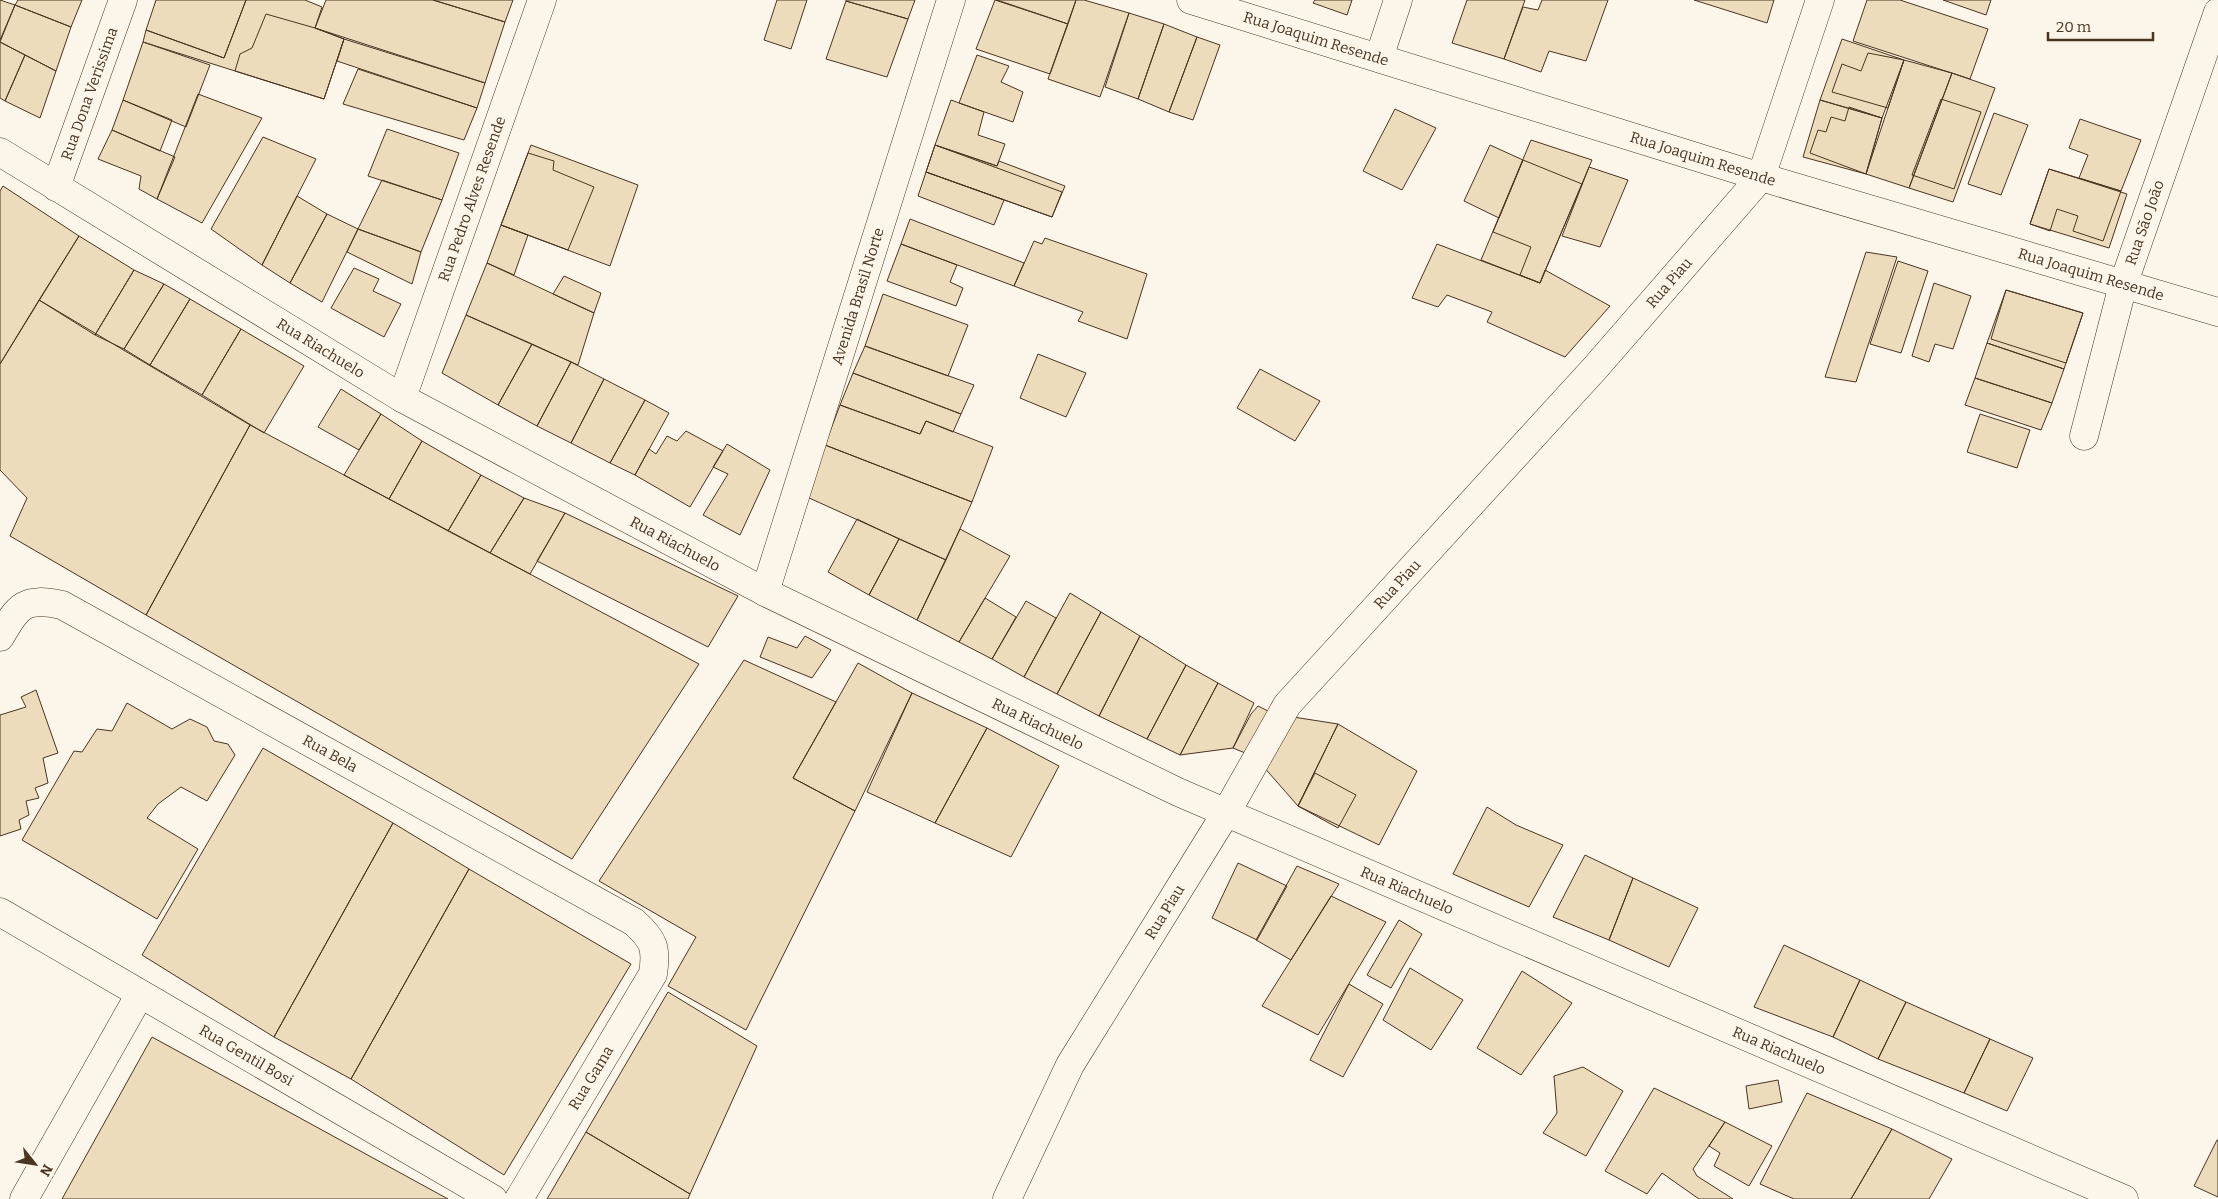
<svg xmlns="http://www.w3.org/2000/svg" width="2218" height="1199" font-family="Bitter,serif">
	<rect width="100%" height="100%" fill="#fbf6e9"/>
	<!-- building -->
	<path fill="#ecdcbc" stroke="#4a3520" d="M0,0l15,5 -15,35z
		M18,0h64l-11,27 -56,-22z
		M156,0h90l-22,58 -78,-28z
		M246,0h59l17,7 -7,21 29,11 -20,60 -181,-57 3,-12 78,28z
		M326,0h107l72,22 -20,61 -170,-55z
		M433,0h80l-8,22z
		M777,0h30l-16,49 -27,-9z
		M846,0h69l-7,19 -62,-18z
		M995,0l73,24 -18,50 -74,-25z
		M997,0h79l-8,24z
		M1076,0h8l45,13 -29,84 -52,-18z
		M1315,0h37l-5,15 -34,-12z
		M1467,0h58l-21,59 -52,-16z
		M1542,0h66l-22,61 -37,-10 -8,21 -37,-13 19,-52 15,3z
		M1694,0h80l-7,23z
		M1867,0h33l88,29 -18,50 -117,-38z
		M1943,0h48l-5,15z
		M846,1l62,18 -21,58 -61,-18z
		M15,5l56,22 -15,44 -56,-29z
		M1129,13l35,11 -26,75 -33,-12z
		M266,14l49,14 29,11 -20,60 -89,-28 5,-17 12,-6z
		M1164,24l33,13 -28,75 -31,-13z
		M1197,37l23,8 -27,75 -24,-8z
		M344,39l141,44 -8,25 -140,-47z
		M1842,39l62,21 -22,58 -62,-18z
		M0,42l25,13 -20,46 -5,-3z
		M143,42l67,23 -24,62 -63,-27z
		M1868,53l36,7 -16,48 -56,-16 10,-28 19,7z
		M25,55l31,16 -16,47 -35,-17z
		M977,55l32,11 -8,16 22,10 -10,30 -54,-19z
		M1904,60l48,13 -43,115 -43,-14z
		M358,69l119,39 -13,32 -121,-36z
		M1952,73l43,15 -42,114 -44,-14z
		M198,94l64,24 -60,105 -45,-24z
		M1941,99l40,13 -27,77 -42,-14z
		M123,100l49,20 -12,31 -48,-21z
		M951,100l33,12 -6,23 27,9 -8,22 -62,-21z
		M1820,100l62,18 -16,56 -63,-17z
		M1849,107l33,11 -16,56 -56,-21 8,-23 8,2 5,-15 14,4z
		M1395,109l41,19 -34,62 -39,-19z
		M1994,113l34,12 -27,70 -33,-11z
		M2080,119l61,21 -20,51 -42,-13 9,-23 -19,-7z
		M387,129l72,24 -17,47 -74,-24z
		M112,130l63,27 -18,42 -18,-10 2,-13 -43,-17z
		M263,137l53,22 -54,106 -51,-36z
		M1531,140l61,20 -52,123 -59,-23z
		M531,145l107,40 -28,81 -109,-41z
		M935,145l62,21 2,-5 66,25 -13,31 -126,-45z
		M935,145l127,47 -10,25 -126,-45z
		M1490,145l33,15 -24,58 -35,-17z
		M528,153l26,8 -1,9 41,17 -26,63 -67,-25z
		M1523,160l59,24 -42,99 -20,-8 11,-28 -38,-15z
		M1589,167l39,13 -28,67 -38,-11z
		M2049,169l72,22 -18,50 -30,-10 5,-15 -21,-7 -7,22 -20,-7z
		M2049,169l78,25 -18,54 -79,-24z
		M926,172l78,28 -10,25 -76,-29z
		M382,180l60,20 -21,52 -63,-23z
		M3,186l76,50 -79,128v-173z
		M297,196l30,18 -37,69 -28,-18z
		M327,214l31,15 -36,73 -32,-19z
		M910,219l114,44 -10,23 -113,-42z
		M501,225l27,10 -14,40 -27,-12z
		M358,229l63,23 -9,32 -65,-32z
		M79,236l55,34 -39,65 -56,-35z
		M1045,238l102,36 -20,65 -49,-18 5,-9 -69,-26 20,-45 8,3z
		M901,244l56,21 -7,17 13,6 -7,18 -69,-25z
		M1437,244l103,39 5,-13 65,36 -45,51 -78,-35 5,-10 -45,-17 -9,12 -26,-9z
		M1866,252l31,5 -41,125 -31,-5z
		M1898,261l30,10 -27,82 -31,-9z
		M487,263l107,50 -16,52 -112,-50z
		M354,268l25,11 -6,12 28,13 -17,33 -53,-29z
		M134,270l30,14 -40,65 -29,-14z
		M564,276l37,17 -7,20 -41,-19z
		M1934,283l37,13 -18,53 -18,-5 -6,18 -17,-6z
		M164,284l26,15 -40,66 -26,-16z
		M2006,290l77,23 -17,50 -75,-24z
		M2006,290l77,23 -19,56 -77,-26z
		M883,294l85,31 -20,51 -83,-30z
		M190,299l51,30 -39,66 -52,-30z
		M39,300l211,125 -104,190 -136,-79 17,-38 -27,-28v-106z
		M466,315l66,29 -34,61 -56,-32z
		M241,329l63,37 -40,67 -62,-38z
		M1987,343l77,26 -12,34 -77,-25z
		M532,344l39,18 -34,64 -39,-21z
		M865,346l109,39 -13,29 -108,-41z
		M1038,354l48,19 -20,44 -46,-19z
		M571,362l33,17 -33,64 -34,-17z
		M1260,369l60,32 -25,40 -58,-33z
		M853,373l108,41 -8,18 -27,-11 -6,13 -80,-29z
		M1975,378l77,25 -11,27 -76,-25z
		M604,379l41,21 -35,63 -39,-20z
		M341,389l40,25 -22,36 -41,-23z
		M645,400l24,13 -34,62 -25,-12z
		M840,405l80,29 6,-13 67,26 -21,55 -147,-57z
		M381,414l41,27 -33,58 -45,-24z
		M1980,414l50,16 -13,38 -50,-16z
		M250,425l449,239 -127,195 -426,-244z
		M686,431l37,20 -33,56 -55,-32 14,-26 7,5 11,-18 10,5z
		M422,441l59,34 -33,56 -59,-32z
		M727,444l43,26 -30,65 -37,-20 25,-41 -15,-7z
		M825,445l147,57 -26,58 -139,-63z
		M481,475l43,23 -34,55 -42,-22z
		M524,498l41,15 -35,61 -40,-21z
		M565,513l173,83 -30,51 -171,-86z
		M857,519l42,20 -30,56 -41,-23z
		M960,529l50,27 -51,86 -42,-22z
		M899,539l47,21 -29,60 -48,-25z
		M1070,593l31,19 -44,82 -33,-17z
		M985,598l31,19 -24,42 -33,-17z
		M1026,601l30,17 -32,59 -32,-18z
		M1101,612l39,24 -41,80 -42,-22z
		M805,636l26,14 -19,28 -52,-21 8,-20 29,11z
		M1140,636l46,29 -39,74 -48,-23z
		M744,660l92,42 -43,76 62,33 -109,219 -78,-44 28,-49 -97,-56z
		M858,663l54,30 -57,118 -62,-33z
		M1186,665l32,18 -38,72 -33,-16z
		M1218,683l36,20 -21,45 -53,7z
		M36,690l22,63 -15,5 5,25 -13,5 4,10 -13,3 3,14 -10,5 2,9 -21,7v-121l26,-8 -5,-10z
		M912,693l75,35 -52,95 -68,-31z
		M127,703l45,26 18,-10 17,8 7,14 14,3 7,11 -28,46 -26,-14 -23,17 -11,14 51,31 -41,70 -135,-79 52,-89 8,1 15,-23 15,2z
		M1258,706l16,8 -19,43 -22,-9 18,-34z
		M1274,714l64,10 -40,82 -43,-49z
		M1338,724l79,47 -38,74 -81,-39z
		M987,728l72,38 -48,91 -76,-34z
		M263,748l130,75 -119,214 -132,-82z
		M1315,773l41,22 -18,33 -40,-22z
		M1487,807l29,18 47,20 -34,62 -76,-33z
		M393,823l76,46 -118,210 -77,-42z
		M1585,855l48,23 -24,62 -56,-23z
		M1238,863l49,23 -30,54 -45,-22z
		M1297,866l42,18 -48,76 -35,-20z
		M469,869l162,95 -127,211 -153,-96z
		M1633,878l65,30 -29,59 -60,-27z
		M1331,896l55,26 -68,113 -56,-29z
		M1399,920l23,14 -31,54 -24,-13z
		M1784,945l76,35 -27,57 -79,-30z
		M1410,968l53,32 -32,50 -48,-30z
		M1522,971l50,32 -51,72 -44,-27z
		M1860,980l46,22 -28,57 -45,-22z
		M1349,984l34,20 -40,73 -33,-17z
		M668,992l89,54 -67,148 -104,-62z
		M1906,1002l84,37 -26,54 -86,-34z
		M152,1037l296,162h-386z
		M1990,1039l43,19 -26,53 -43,-18z
		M1583,1067l40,24 -37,65 -43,-23 14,-20 -3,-37z
		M1778,1080l4,22 -33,7 -3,-23z
		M1654,1088l71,34 -32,47 4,7 36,23h-34l-37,-26 -15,21 -42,-23z
		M1807,1093l85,36 -41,70h-57l-34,-15z
		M1725,1122l47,24 -23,40 -35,-20 6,-13 -11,-7z
		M1892,1129l60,30 -23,40h-78z
		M586,1132l104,62 -2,5h-141z
		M2217,1140h1v57l-24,-11z"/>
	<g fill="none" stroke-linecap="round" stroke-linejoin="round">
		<!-- minor casing -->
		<g stroke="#4a3520" stroke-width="29">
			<g id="minor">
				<path id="s1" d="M1191,0l570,177 457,135"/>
				<path d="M1379,58l19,-58"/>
				<path id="s2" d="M0,152l402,246 363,194 413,200 946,407"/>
				<path id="s3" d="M56,187l67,-187"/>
				<path id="s4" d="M402,398l140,-398"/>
				<path id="s5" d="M2084,436l39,-151 95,-273"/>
				<path id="s6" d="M765,592l186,-592"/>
				<path id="s7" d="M0,637c19,-32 24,-40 62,-32l572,317c20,18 23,26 19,52l-134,225"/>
				<path id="s8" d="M0,912l493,287"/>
				<path d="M24,1199l116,-205"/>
				<path id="s9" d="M1007,1199l63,-134 156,-252 61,-108 309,-338 165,-190 59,-177"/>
			</g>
		</g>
		<!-- minor -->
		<use href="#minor" stroke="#fbf6e9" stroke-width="28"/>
	</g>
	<g text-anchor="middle" stroke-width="4" stroke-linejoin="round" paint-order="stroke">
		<!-- street labels -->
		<g font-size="15" fill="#4a3520" stroke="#fbf6e9">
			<text dy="5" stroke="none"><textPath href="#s1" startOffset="131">Rua Joaquim Resende</textPath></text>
			<text dy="5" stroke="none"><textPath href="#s3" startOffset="99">Rua Dona Verissima</textPath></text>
			<text dy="5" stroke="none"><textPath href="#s1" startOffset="536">Rua Joaquim Resende</textPath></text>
			<text dy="5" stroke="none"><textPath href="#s4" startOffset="211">Rua Pedro Alves Resende</textPath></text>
			<text dy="5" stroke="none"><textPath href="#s5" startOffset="222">Rua São João</textPath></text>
			<text dy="5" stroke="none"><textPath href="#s1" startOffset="941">Rua Joaquim Resende</textPath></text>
			<text dy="5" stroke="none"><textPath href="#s9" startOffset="1138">Rua Piau</textPath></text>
			<text dy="5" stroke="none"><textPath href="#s6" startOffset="310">Avenida Brasil Norte</textPath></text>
			<text dy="5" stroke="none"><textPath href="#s2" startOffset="376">Rua Riachuelo</textPath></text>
			<text dy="5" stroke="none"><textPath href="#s2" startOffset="781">Rua Riachuelo</textPath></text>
			<text dy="5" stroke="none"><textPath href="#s9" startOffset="732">Rua Piau</textPath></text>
			<text dy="5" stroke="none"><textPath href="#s2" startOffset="1186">Rua Riachuelo</textPath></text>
			<text dy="5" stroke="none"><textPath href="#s7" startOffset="385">Rua Bela</textPath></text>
			<text dy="5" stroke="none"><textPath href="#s2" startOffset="1591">Rua Riachuelo</textPath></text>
			<text dy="5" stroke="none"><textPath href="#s9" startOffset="328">Rua Piau</textPath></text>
			<text dy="5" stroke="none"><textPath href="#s2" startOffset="1996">Rua Riachuelo</textPath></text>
			<text dy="5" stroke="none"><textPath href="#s8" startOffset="285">Rua Gentil Bosi</textPath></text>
			<text transform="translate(591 1078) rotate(-59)" y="5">Rua Gama</text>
		</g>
	</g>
	<!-- north arrow -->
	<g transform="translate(35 1164) rotate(120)" stroke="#fbf6e9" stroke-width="4" paint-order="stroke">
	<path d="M0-4L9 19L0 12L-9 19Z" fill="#4a3520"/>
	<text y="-8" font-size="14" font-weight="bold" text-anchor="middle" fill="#4a3520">N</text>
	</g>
	<!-- scale -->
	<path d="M2048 32v8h105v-8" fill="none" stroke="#4a3520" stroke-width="2.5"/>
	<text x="2056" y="32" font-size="15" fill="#4a3520" stroke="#fbf6e9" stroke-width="4" paint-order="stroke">20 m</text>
</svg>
